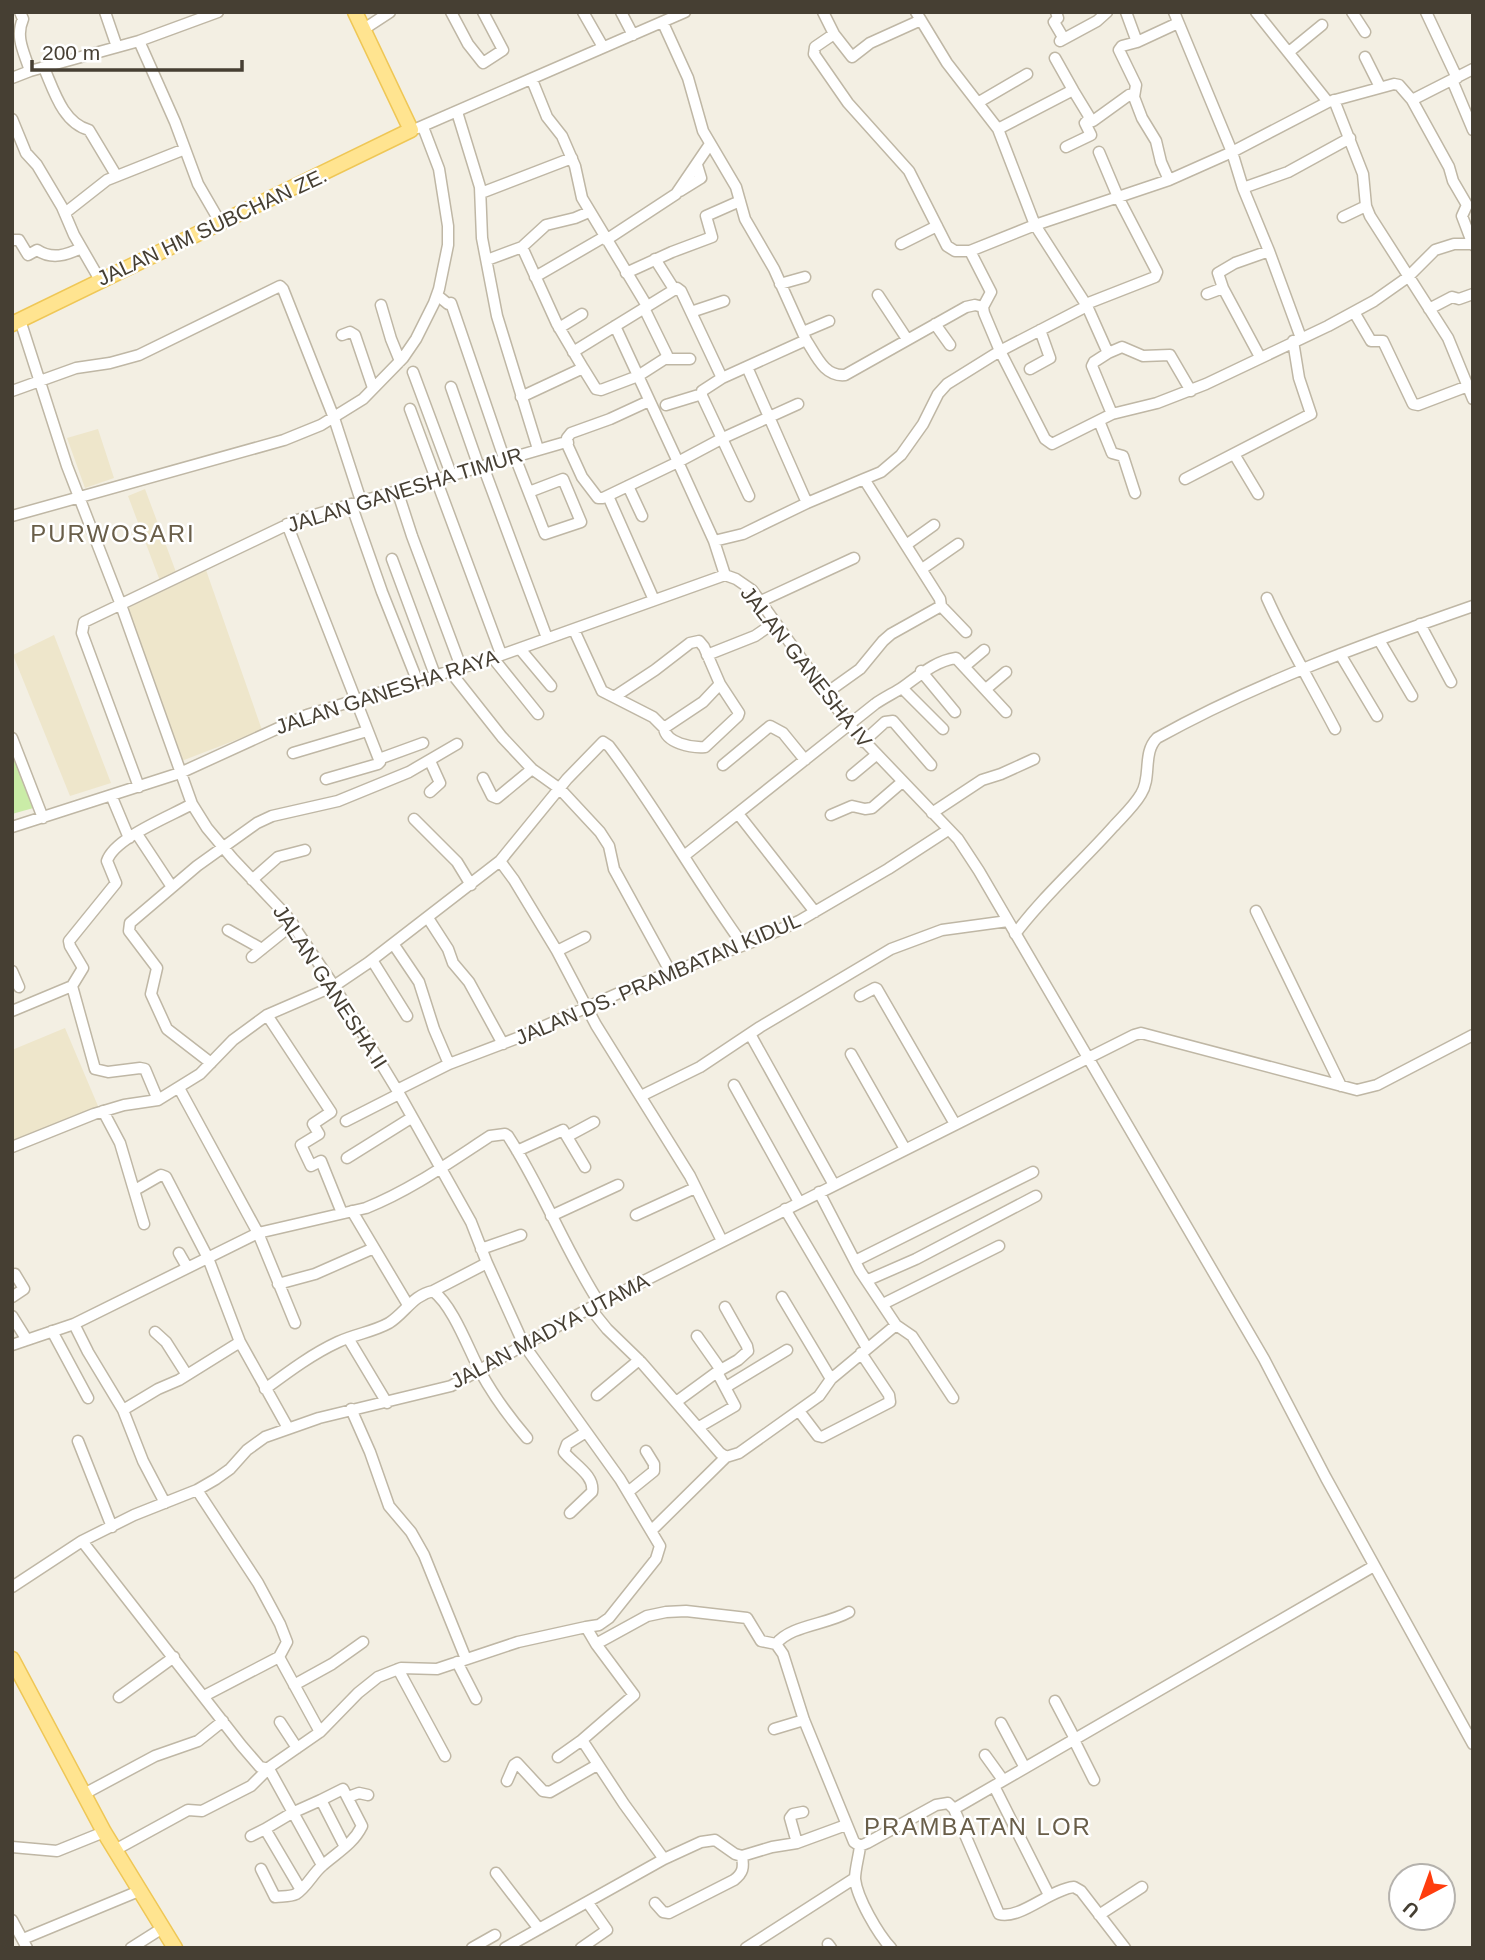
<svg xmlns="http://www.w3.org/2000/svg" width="1485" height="1960" font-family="Arial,sans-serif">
	<rect width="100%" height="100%" fill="#f3efe3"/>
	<!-- education -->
	<path fill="#eee6cb" d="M98,429l16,49 -29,10 -18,-50z
		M145,489l31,83 -16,9 -32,-85z
		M206,570l56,160 -83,32 -51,-154z
		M54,635l57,148 -41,13 -57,-141z
		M65,1028l33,78 -86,36v-92z"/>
	<!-- green -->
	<path fill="#caeca7" d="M12,747l25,60 -25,7z"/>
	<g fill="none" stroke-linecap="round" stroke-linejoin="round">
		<!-- minor casing -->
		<g stroke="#bfb7a5" stroke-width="13">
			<path id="minor" d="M20,12l3,7c-8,18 1,33 7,52
				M105,12l12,35
				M451,12l17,32 15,19 20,-13 -20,-38
				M583,12l20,35
				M621,12l12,23
				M823,12l11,22 -19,13 -1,7 34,49 61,68 38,75 8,5h15
				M916,12l31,51 51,66 37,96 52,81 21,47 -14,9 -2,4 20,48
				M1056,12l2,6 -4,4 10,17
				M1126,12l11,30 -15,4 -3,4 17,35 -2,12 8,21 14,23 5,21 8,18
				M1174,12l58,140 11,36 26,63 32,87
				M1256,12l72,90
				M1352,12l13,20
				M1426,12l31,66
				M663,23l25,55 15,53 33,56 9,32 29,50 32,71 -84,38 -20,13v5l47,100
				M364,29l26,-17
				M834,34l18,23 18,-14 51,-23
				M139,41l36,81 23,62 22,38
				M1060,41l37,-20 10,-9
				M1137,42l41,-19
				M1289,52l33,-27
				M1365,57l15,30
				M44,68c10,23 19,55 45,62l27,45
				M1473,69l-61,31 -13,-15 -5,-1 -66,18 -96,50 -63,28 -134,45 -65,26 21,41 -8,15 1,6 16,38 45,88 7,5 60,-30 45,-11 49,-19 122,-58 46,-25 34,-24 27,-27 19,-6h19
				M12,78l18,-7 109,-30 79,-29
				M532,80l15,37 15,19 13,30 7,32 65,108
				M1452,80l21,50
				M1334,100l29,74 3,32 4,10 78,122 25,61
				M1412,100l37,67 4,14 14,24 -5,11 11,29
				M979,102l48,-28
				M457,112l23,75 2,51 15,78 41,133
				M1090,118l3,3 36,-26 5,-1
				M12,119l14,34 11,12 25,42 12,28 26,45
				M418,128l267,-116
				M998,129l75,-39 -18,-32
				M1066,147l25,-12 -6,-12 5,-5 -17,-28
				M1243,188l45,-16 62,-34
				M680,191l21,-13 -4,-13
				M481,193l91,-35
				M65,213l42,-33 78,-31
				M1343,217l23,-11
				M12,240h7l9,15 9,-5c15,10 30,5 44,-2
				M606,240l70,-46 34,-50
				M901,244l36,-18
				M655,259l19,30
				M487,260l35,-13 24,-22 29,-7 14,-6
				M626,273l46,-21 40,-15 -6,-21 34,-15
				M535,277l69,-40
				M780,284l25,-7
				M1207,294l16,-6
				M437,295l11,9 3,-1 53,155
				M878,295l29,44
				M1086,304l69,-27 2,-5 -39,-75 -19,-45
				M381,305l10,34 9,22
				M1429,309l23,-12 7,2 14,-5
				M691,312l33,-11
				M1354,312l17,29h12l30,63 5,1 50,-19
				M20,320l47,146 54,139 71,199 15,24 26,31 53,56 48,71 63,104 74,132 16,41 37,82 96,134 40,67 -4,13 -47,59 -10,7 -13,2 10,17 51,-28 19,-4 20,-1 61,7 14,23 15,3 7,10 21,66 50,122 6,4 7,-3 69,-38 12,-2 6,6 45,105c21,6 52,-25 75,-27l7,4 44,57
				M935,324l15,21
				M615,326l63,136 45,-24 75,-34
				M559,328l23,-14
				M803,332l26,-11
				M342,335l8,-3 5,3 18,53
				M806,340c10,15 18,37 39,35l121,-68 9,-2 8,2
				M573,352l104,-64 4,3 41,87
				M1108,353l14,-6 21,9 27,-1 21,36
				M1260,357l-37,-69 -5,-15 17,-10 34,-12
				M665,359h25
				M747,367l60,136
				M583,368l13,21 5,1 37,-14 28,-18 1,-3 -23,-47
				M1030,369l20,-11 -10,-28
				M413,372l38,102
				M451,387l28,80
				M12,391l64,-23 34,-5 29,-8 141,-69 3,3 51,129 27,83
				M521,397l62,-29 -26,-44 -35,-77
				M666,405l36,-11
				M410,409l91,245
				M1099,421l13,32 11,3 12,37
				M568,443l-1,-5 4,-5 39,-14 39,-18
				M1234,454l24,40
				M515,457c10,25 20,51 30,77l36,-12 -18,-43 -34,13
				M483,466l64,172
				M864,479l17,-7 20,-17 22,-31 15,-30 9,-10 53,-33 87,-45
				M1185,479l126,-65 -12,-36 -6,-37
				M628,486l14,30
				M397,490l15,46 49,131
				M608,496l46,104
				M351,504l31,88 35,88
				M12,516l272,-76 37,-15 42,-26 40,-41 13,-19 18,-36 5,-14 9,-44v-19l-9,-57 -16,-42
				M287,524l93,238 -2,2 -52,15
				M714,541l29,-7 64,-31 57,-24 76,120 1,7 -50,28 -8,7 -23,28 -35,25
				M906,545l28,-20
				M392,559l43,116
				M922,569l36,-25
				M725,575l11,4 16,11 97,135 109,114 21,32 285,488 62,119 147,266
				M1267,598c20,45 45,87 68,131
				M761,601l93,-43
				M941,606l25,26
				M1420,624l31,58
				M574,630l28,61 51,26 11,11 39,-26 17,-18
				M1379,640l33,56
				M520,649l31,37
				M1340,654l37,62
				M707,655l48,-19 19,-13
				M493,658l45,56
				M965,666l19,-16
				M449,670l53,67 30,32 28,20 40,43 9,14 5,23 56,102
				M921,671l34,41
				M902,688l41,41
				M986,689l20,-17
				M614,697l41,-27 35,-27 9,-2 5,6 16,37 19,29 -1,3 -33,31c-14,1 -39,-4 -41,-19
				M12,738l31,80
				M863,742l22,-20 8,-1 38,44
				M293,753l74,-22
				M379,759l44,-16
				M430,761l10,22 -10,9
				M723,765l47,-39 13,7 22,27
				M852,775l24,-20
				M483,778l9,18 5,2 35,-29
				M139,787l-57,-154 2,-11 213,-102 269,-78 16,35 16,21h5l75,-36 36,79 11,34
				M111,795l18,43
				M932,813l50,-33 19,-6 33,-15
				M739,815l76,97
				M831,815l21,-9 13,3 7,-1 29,-25
				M414,819l43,43 14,23
				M12,827l168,-54 127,-58 186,-57 232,-83
				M137,834l35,53
				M684,856l191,-152c10,-7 21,-12 28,-17 17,-12 32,-26 53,-29l50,54
				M500,861l14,19 43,71 39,74 94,151 32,65
				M252,880l26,-23 27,-7
				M1256,911l85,175
				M428,918l20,31 5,14 16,19 34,62
				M228,930l34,19
				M1015,934c29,-39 66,-71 98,-107 10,-11 21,-21 28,-33 11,-17 1,-41 16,-56 101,-56 207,-94 316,-132
				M394,945l25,37 15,47 15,35
				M557,951l28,-14
				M252,957l41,-33
				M372,960l35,56
				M12,971l7,16
				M72,986l11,-18 -13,-22 -1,-5 47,-58 -9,-22c7,-23 64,-45 85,-57
				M860,996l15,-8 2,1 78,135
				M12,1011l60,-25 23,83 13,3 32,-4 5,1 13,31
				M267,1015l64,97 -18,12 6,10 -18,11 10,21 10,-5 21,52
				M750,1034l84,151
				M851,1054l54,95
				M211,1063l-44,-34 -16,-35 6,-26 -28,-37 1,-8 67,-57 60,-43 15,-7 66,-15 71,-29 48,-28
				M734,1085l65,117
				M179,1088l79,145 37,90
				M397,1090l52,-26 71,-27 117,-52 118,-44 44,-20 89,-52 60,-39
				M641,1096l59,-29 60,-40 131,-78 51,-19 66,-9
				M103,1111l17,32 24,81
				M346,1121l53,-27
				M568,1136l26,-14
				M12,1147l82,-33 30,-9 34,-5 42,-26 33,-34 34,-25 67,-29 34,-23 132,-102 67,-82 36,-37 6,4c48,63 87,134 134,199
				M517,1151l46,-21 22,37
				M347,1158l64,-40
				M135,1190l26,-15 5,2 42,81 32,84 48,86
				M819,1192l41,79 36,54 16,11 41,62
				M785,1209l82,139
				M352,1211l56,94
				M636,1215l59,-27
				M551,1216l67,-31
				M481,1249l40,-14
				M179,1253l8,14
				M855,1261l178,-89
				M12,1275l3,-1 9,15 -12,8
				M868,1280l48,-21 120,-63
				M278,1284l37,-10 59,-26
				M433,1291l54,-28
				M782,1297l49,82
				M883,1304l116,-58
				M590,1308l17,21 34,33 79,91 6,4 13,-4 80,-57 12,-17 65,-54
				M12,1316l15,24
				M74,1324l14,28 35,58 20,51 22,42
				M52,1331l36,67
				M155,1332l11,10 21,33
				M697,1336l24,34
				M348,1338l39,65
				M12,1345l62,-21 184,-91 108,-25c45,-18 84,-46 124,-72l15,-2 3,2c35,54 57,114 92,168
				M726,1387l61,-37
				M265,1389c23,-17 47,-35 73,-47 17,-8 35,-10 51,-19 16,-10 24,-28 44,-32 20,15 35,57 47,80 13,24 29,46 47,67
				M597,1395l42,-35
				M676,1402l41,-30 21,-12 10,-9 -1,-5 -22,-39
				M351,1409l19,43 19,54 22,26 13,23 42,104
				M123,1410l35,-21 21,-9 61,-38
				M799,1411l19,25 4,1 68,-35 -1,-7 -28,-42
				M699,1427l36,-21 -18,-34
				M78,1441l34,86
				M197,1490l61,93 22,41 7,18 -8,15 41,75
				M628,1492l26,-21v-7l-8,-13
				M570,1513l22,-21c3,-17 -19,-28 -28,-40l3,-8 19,-12
				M651,1531l75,-74
				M82,1541l159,204 19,22 9,2 53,96
				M12,1587l70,-46 52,-26 63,-25 19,-11 14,-10 17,-19 18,-13 54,-19 132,-32 139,-78 544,-273 7,-2 216,57 20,-5 96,-50
				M596,1644l38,51 -52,45 42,64 40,55
				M776,1644c15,-19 50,-19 73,-32
				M457,1662l19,37
				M398,1669l47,87
				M294,1685l38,-21 31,-22
				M204,1696l75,-39
				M119,1697l55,-40
				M1055,1701l20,38
				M280,1722l17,26
				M1001,1723l24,45
				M774,1729l30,-9
				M1074,1740l20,40
				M985,1755l18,25
				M558,1757l24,-17
				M507,1781l7,-16 3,-2 26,28 7,1 47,-27
				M994,1786l55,109
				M84,1794l71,-38 43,-15 25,-20
				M348,1797l11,-4 9,2
				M954,1809l420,-243
				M251,1836l14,-7
				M797,1843l-7,-25 3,-4 10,-2
				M860,1846c-1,10 -5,23 -5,33 2,19 23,55 36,69
				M12,1847l45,4 47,-19
				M115,1850l73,-40 14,1 49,-25 20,-20 49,-34 38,-39 20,-16 23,-9 36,1 81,-27 68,-15
				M261,1869l14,28c7,-1 15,0 21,-3 11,-7 17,-21 27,-29 15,-13 30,-21 39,-39l-19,-37 -22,11 24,47
				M496,1873l43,56
				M301,1890l-36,-61 27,-16 29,-13
				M655,1903l8,9 6,1 65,-33c9,-7 10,-12 8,-24
				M1099,1915l43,-28
				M12,1920l15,28
				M23,1939l116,-48
				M828,1944l3,4
				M131,1948l30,-19
				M472,1948l23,-13
				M505,1948l159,-89 37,-17 14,-2 20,14 7,2 30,-9 25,-4 49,-18
				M581,1948l26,-18 -19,-27
				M746,1948l109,-70"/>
		</g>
		<!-- major casing -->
		<g stroke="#efc756" stroke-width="17">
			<path id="major" d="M12,324l399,-194 -56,-118
				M12,1659l92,173 71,116"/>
		</g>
		<!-- minor -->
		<use href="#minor" stroke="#fff" stroke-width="10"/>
		<!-- major -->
		<use href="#major" stroke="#ffe490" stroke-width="14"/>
	</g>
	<g text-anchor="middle" stroke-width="5" stroke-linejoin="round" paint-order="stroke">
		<!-- street labels -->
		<g font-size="21" fill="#463f33" stroke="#fff">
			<text transform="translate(212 227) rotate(-25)" y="7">JALAN HM SUBCHAN ZE.</text>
			<text transform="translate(405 490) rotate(-17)" y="7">JALAN GANESHA TIMUR</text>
			<text transform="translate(806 667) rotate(52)" y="7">JALAN GANESHA IV</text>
			<text transform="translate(387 692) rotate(-18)" y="7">JALAN GANESHA RAYA</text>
			<text transform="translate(658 979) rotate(-23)" y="7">JALAN DS. PRAMBATAN KIDUL</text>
			<text transform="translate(330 987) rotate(57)" y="7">JALAN GANESHA II</text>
			<text transform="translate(550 1331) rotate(-28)" y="7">JALAN MADYA UTAMA</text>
		</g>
		<!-- quarter labels -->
		<g font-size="24" letter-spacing="2" fill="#695e49" stroke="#fff">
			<text x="113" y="542">PURWOSARI</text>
			<text x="978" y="1835">PRAMBATAN LOR</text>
		</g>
	</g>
	<!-- border -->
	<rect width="1485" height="1960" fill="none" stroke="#463f33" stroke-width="28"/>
	<!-- north arrow -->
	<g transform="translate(1422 1897) rotate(221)"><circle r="33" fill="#ffffff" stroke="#b5b2ad" stroke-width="2"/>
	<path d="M0-5L12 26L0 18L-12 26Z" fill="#ff3d0e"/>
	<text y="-10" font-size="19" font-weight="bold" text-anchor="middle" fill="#463f33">U</text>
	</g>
	<!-- scale -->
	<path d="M32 60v10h210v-10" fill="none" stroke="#463f33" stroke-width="3.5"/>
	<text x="42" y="60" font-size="21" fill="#463f33" stroke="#ffffff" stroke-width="5" paint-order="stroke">200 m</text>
</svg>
